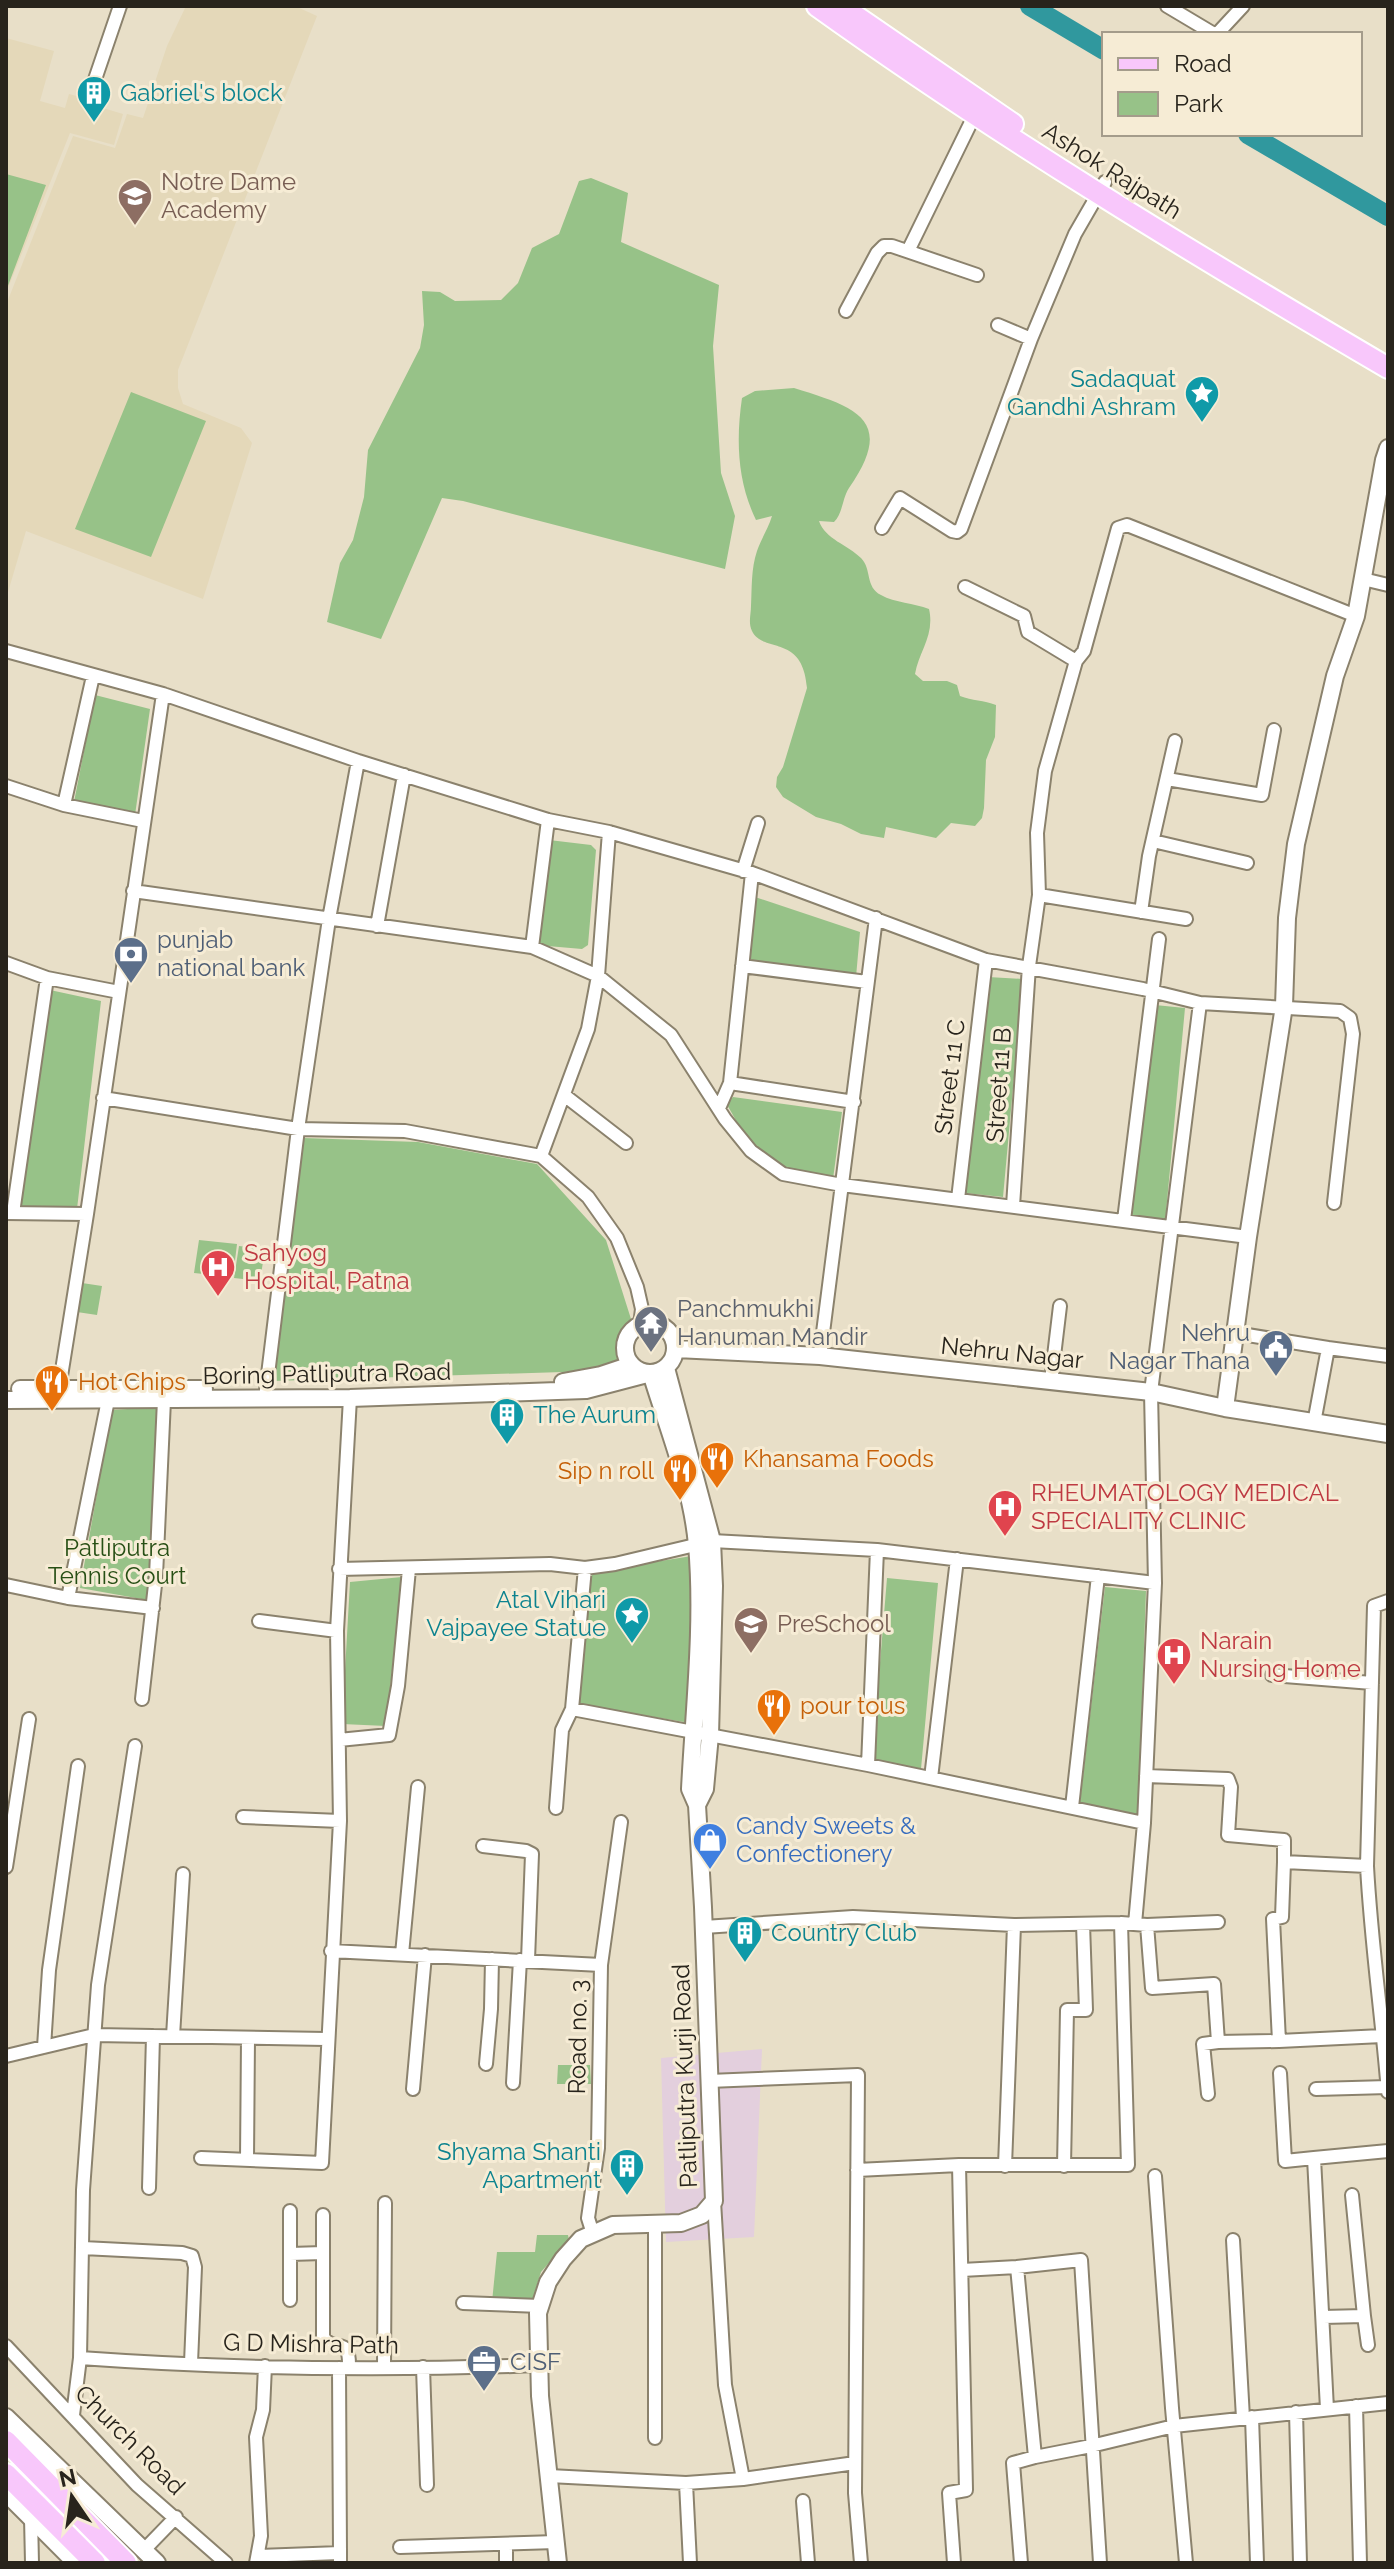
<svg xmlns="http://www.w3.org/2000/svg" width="1394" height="2569" font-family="Raleway,sans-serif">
	<rect width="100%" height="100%" fill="#e8dfc8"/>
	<!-- commercial -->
	<path fill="#e3cfdd" d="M762,2049l-8,188 -88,5 -5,-184z"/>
	<!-- built -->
	<path fill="#e4d8b9" d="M186,6h109l22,10 -139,354v18l5,16 58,24 11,15 -49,156 -177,-68 -20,68v-294l67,-169 42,12 12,-34 16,4 24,-72z
		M6,38l48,13 -14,50 25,7 4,-14 15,4 -1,4 40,12 -9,31 -44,-12 -64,160z"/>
	<!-- green -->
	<path fill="#97c288" d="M6,174l40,11 -40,106z
		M591,178l37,15 -7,49 98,43 -6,61 8,127 14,43 -10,53 -262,-68 -21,-3 -61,141 -54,-17 13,-59 13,-23 11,-43 4,-47 52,-102 4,-23 -2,-34 18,1 15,9 46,-1 17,-17 14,-35 27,-14 20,-53z
		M794,388c61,19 103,31 55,100 -7,11 -6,25 -15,34l-15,-1c6,18 29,24 42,37 11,11 4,29 20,37 14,8 33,8 48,14 6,26 -10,42 -14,65l8,7h24l10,4 3,11c12,5 24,4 36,9l-1,32 -9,23 -2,48 -2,10 -7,8 -24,-3 -15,15 -50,-11 -2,11 -23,-4 -20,-10 -25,-7 -33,-20 -7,-10 1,-10 6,-10 24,-79c-4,-55 -44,-34 -55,-57 -4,-8 -1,-17 -1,-25 1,-19 0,-37 6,-55 4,-12 11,-22 15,-35l-16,4c-19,-39 -20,-81 -14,-122l13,-7z
		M131,392l75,29 -55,136 -76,-28z
		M95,695l55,14 -15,106 -61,-13z
		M549,840l42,5 5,5 -8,95 -6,4 -46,-4z
		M755,897l105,35 -4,45 -107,-17z
		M988,977l35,2 -20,218 -38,-4z
		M50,990l51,11 -24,208h-60z
		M1155,1005l30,3 -20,215 -37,-6z
		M733,1097l109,15 -9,67c-26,-4 -58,-10 -78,-30 -11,-11 -19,-30 -28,-44z
		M304,1138l114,4 119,22 69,76 25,79 -6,23 4,15 -35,14 -321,10z
		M199,1240l38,4 -4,33 -39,-4z
		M239,1246l26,3 -5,32 -26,-3z
		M82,1283l20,3 -5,29 -20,-3z
		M158,1407l-11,193 -67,-12 32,-178z
		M698,1555l-2,169 -119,-20 15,-132z
		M402,1577l-16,149 -44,-2 8,-142z
		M887,1578l51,5 -17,186 -49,-9z
		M1105,1587l41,4 -8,224 -58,-13z
		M558,2065h32l1,19h-34z
		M537,2235h31l1,5 -28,32 -10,32 -39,-2 5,-50h38z"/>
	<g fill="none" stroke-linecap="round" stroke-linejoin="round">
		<!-- river -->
		<path stroke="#30989e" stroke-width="20" d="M1030,6l74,44
			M1248,134l140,82"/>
		<!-- minor casing -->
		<g stroke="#8b826d" stroke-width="16">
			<path id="minor" d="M1167,6l47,28
				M1217,34l26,-28
				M89,97l31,-91
				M908,251l69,-141
				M846,311l31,-58 7,-7h8l85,29
				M998,325l33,14
				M882,528l18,-30 52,33 5,1 4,-3 70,-190 44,-105 30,-52
				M1363,579l25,6
				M965,587l59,29 4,16 48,29
				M6,651l157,43 195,67 190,59 61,12 143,41 234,87 157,29 57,14 140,8 10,7 3,16 -19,169
				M1167,779l95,16 12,-65
				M6,786l58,19 79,16
				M64,805l29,-129
				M1153,841l94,22
				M743,871l15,-48
				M133,891l399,56 66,29 73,59 54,84 26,32 32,23 59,11 406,52
				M1039,895l147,24
				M1141,912l8,-56 26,-115
				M377,926l27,-151
				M532,947l16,-127
				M6,963l41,15 72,14
				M742,966l125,16
				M730,1083l124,19
				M564,1095l62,48
				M103,1098l195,31 107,2 136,25 47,41 29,41 20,49 5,22 -2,16
				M719,1108l11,-25 22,-210
				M541,1156l47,-127 10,-53 11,-144
				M958,1199l28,-239
				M1013,1206l16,-240 10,-71 -2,-62 8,-62 31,-110 8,-10 34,-123 9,-3 229,91
				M6,1213l81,1
				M13,1213l34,-235
				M1124,1220l35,-281
				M1235,1333l93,15 -14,75
				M1328,1348l60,8
				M820,1356l56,-438
				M1051,1381l9,-75
				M58,1395l29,-181 76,-520
				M265,1399l33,-270 31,-210 29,-158
				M339,1569l211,-5 35,4 30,-4 97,-23 165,9 278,33
				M6,1585l62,13 85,10
				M68,1598l40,-198
				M259,1621l78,10
				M1272,1675l100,8
				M142,1699l14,-123 8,-176
				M572,1709l296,56 276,58
				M339,1740l50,-5 9,-49 11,-117
				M868,1765l9,-215
				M1146,1776l82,3 3,8 -3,48 56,5v22
				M931,1778l26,-219
				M1072,1807l26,-231
				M556,1808l6,-78 10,-21 13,-141
				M243,1817l97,4
				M483,1846l43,5 6,3 -4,106
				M1367,1866l7,-260 14,-5
				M6,1867l23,-148
				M1135,1924l9,-101 11,-240 -4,-191 49,-389
				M1147,1925l5,63 62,-4 4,58 61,-1
				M704,1927l149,-10 161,8 107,-2 26,2 71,-3
				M331,1951l270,14 -3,183 -10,70 5,16
				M402,1954l16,-167
				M601,1965l20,-143
				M173,2036l10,-162
				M1382,2036l-103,5 -6,-122 9,-2 2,-55 83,4c4,76 15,150 21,226
				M44,2047l5,-77 29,-204
				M6,2056l88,-21 232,4
				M486,2064l5,-55 1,-50
				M1280,2073l5,88 29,-3
				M709,2081l149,-6 -3,418 6,70
				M513,2083l7,-123
				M413,2089l12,-134
				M1316,2089l72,-2
				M1208,2094l-5,-50 15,-2
				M201,2158l121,5 18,-342 -3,-190 13,-233
				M247,2159l1,-121
				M1005,2166l9,-241
				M1064,2166l3,-156h19l-3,-86
				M857,2170l102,-5h169l-7,-242
				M1155,2176l17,232 14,155
				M149,2188l4,-152
				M1352,2195l12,121
				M714,2201l11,184 18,94
				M290,2211v43
				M323,2215v122c12,18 27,-4 26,31
				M1233,2240l10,178
				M83,2248l99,5 10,3 3,11 -4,96
				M1017,2267l64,-7 19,303
				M962,2270l55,-3 18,190 -22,6 8,100
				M290,2300v-46l33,-1
				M463,2303l77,3
				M1323,2317l41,-1 4,29
				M6,2346l131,139 89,78
				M80,2358c153,11 307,13 460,7
				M423,2367l4,118
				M339,2368l1,185
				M384,2368l1,-165
				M1356,2406l4,157
				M1327,2409l-13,-251 74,-7
				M1296,2412l4,151
				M73,2415l7,-57 3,-168 15,-205 37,-239
				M1252,2417l5,146
				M655,2438v-216
				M1035,2457l56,-11 83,-20 214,-23
				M549,2476l137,7 57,-4 112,-16
				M686,2483l4,80
				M803,2501l5,62
				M31,2517l1,46
				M506,2544v19
				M400,2547l156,-5
				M144,2550l32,-33
				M259,2556l81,-3v10
				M256,2563l5,-27 -5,-99 7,-27 2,-44
				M954,2563l-5,-70 17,-3 -7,-325"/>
		</g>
		<!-- tertiary casing -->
		<g stroke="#8b826d" stroke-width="20">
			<path id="tertiary" d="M625 1348a25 25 0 1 1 50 0a25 25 0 1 1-50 0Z
				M676,1349l144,7 331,36 74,16 163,26
				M666,1368l46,173 2,45 -4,149 -5,54 -8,16
				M563,1382l38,-7 30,-10
				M20,1389h184
				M6,1400l344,-2 236,-8 61,-16
				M1225,1408l23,-171 36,-231 3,-88 9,-74 39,-168 21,-60 28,-156 4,-12
				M6,2417l151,146
				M6,2493l70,70
				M558,2563l-18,-167 -2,-83 10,-31 15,-23 18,-20 32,-14 68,-2 21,-8 12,-14 -11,-294 -6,-102 -7,-16c4,-79 14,-166 7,-244 -5,-58 -29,-116 -46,-172"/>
		</g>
		<!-- primary casing -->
		<g stroke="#fff" stroke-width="24">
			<path id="primary" d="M817,6c183,131 377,248 571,362
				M841,6l172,118
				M6,2441l120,122
				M6,2474l89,89"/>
		</g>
		<!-- minor -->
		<use href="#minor" stroke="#fff" stroke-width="12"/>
		<!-- tertiary -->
		<use href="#tertiary" stroke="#fff" stroke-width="16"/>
		<!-- primary -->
		<use href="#primary" stroke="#f8c7fb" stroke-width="20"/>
	</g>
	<!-- icons -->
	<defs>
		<g id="building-pin" transform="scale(1.8)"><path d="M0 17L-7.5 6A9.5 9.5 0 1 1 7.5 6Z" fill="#0f9aa8" stroke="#f6ecd5"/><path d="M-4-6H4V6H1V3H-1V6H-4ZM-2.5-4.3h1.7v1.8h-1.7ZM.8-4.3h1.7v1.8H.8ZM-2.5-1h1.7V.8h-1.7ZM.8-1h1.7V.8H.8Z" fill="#fff"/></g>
		<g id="school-pin" transform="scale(1.8)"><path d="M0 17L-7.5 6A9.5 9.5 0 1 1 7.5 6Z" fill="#8d6e63" stroke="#f6ecd5"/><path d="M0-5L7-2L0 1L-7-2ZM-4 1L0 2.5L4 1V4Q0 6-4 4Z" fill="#fff"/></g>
		<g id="sight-pin" transform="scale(1.8)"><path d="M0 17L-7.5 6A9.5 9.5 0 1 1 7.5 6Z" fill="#0f9aa8" stroke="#f6ecd5"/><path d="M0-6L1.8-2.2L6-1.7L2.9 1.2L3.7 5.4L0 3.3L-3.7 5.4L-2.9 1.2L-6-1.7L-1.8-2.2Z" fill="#fff"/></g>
		<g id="bank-pin" transform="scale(1.8)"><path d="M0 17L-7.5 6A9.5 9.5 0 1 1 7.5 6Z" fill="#5c6f8a" stroke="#f6ecd5"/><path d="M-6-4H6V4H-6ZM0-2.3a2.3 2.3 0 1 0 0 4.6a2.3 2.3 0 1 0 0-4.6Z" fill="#fff"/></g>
		<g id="hospital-pin" transform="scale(1.8)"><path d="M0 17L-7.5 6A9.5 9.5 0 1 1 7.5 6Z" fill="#e0444e" stroke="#f6ecd5"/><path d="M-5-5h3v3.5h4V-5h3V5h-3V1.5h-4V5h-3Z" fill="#fff"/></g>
		<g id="temple-pin" transform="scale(1.8)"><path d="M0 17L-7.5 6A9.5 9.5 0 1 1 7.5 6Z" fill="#6b7280" stroke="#f6ecd5"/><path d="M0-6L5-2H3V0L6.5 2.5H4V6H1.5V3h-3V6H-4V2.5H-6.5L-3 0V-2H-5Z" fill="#fff"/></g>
		<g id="civic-pin" transform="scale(1.8)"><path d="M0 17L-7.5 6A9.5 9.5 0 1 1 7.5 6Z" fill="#5c6f8a" stroke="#f6ecd5"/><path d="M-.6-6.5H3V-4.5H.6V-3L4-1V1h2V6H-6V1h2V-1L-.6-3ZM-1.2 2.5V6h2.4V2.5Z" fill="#fff"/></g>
		<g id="restaurant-pin" transform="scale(1.8)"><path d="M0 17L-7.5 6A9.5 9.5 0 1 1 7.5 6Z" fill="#e8710a" stroke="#f6ecd5"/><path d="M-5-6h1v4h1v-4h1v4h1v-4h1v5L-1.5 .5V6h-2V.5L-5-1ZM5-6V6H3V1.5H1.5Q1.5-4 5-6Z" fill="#fff"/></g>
		<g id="shop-pin" transform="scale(1.8)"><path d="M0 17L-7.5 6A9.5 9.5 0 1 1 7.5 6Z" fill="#3f7fe0" stroke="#f6ecd5"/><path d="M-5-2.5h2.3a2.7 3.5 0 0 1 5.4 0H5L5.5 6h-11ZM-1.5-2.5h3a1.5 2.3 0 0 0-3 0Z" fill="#fff"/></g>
		<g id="office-pin" transform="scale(1.8)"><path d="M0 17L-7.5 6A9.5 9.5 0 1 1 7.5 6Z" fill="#5c6f8a" stroke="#f6ecd5"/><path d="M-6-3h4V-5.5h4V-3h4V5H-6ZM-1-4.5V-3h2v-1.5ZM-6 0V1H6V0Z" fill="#fff"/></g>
	</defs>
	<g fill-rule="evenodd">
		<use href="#building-pin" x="94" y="93"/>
		<use href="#school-pin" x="135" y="196"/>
		<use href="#sight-pin" x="1202" y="393"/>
		<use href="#bank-pin" x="131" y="954"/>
		<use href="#hospital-pin" x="218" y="1267"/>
		<use href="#temple-pin" x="651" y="1323"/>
		<use href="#civic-pin" x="1276" y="1347"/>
		<use href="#restaurant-pin" x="52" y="1382"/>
		<use href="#building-pin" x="507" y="1415"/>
		<use href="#restaurant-pin" x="717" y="1459"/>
		<use href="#restaurant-pin" x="680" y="1471"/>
		<use href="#hospital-pin" x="1005" y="1507"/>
		<use href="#sight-pin" x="632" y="1614"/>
		<use href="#school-pin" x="751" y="1624"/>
		<use href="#hospital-pin" x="1174" y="1655"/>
		<use href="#restaurant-pin" x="774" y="1706"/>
		<use href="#shop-pin" x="710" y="1840"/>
		<use href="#building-pin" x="745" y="1933"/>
		<use href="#building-pin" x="627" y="2166"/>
		<use href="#office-pin" x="484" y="2362"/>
	</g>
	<g text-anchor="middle" stroke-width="6" stroke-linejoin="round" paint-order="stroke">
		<!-- culture labels -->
		<g font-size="24" fill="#0d838f" stroke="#f6ecd5" text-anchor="start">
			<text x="120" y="101">Gabriel's block</text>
			<text x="1176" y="387" text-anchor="end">Sadaquat<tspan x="1176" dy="28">Gandhi Ashram</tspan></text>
			<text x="533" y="1423">The Aurum</text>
			<text x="606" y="1608" text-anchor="end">Atal Vihari<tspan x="606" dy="28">Vajpayee Statue</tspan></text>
			<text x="771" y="1941">Country Club</text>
			<text x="601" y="2160" text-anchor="end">Shyama Shanti<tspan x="601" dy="28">Apartment</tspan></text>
		</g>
		<!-- street labels -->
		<g font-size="24" fill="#28241c" stroke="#f6ecd5">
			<text transform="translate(1112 171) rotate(32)" y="8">Ashok Rajpath</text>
			<text transform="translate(950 1077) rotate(-83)" y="8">Street 11 C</text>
			<text transform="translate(999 1085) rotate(-86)" y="8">Street 11 B</text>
			<text transform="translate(1012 1353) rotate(6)" y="8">Nehru Nagar</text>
			<text transform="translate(327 1374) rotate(-1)" y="8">Boring Patliputra Road</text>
			<text transform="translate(578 2037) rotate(-89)" y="8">Road no. 3</text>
			<text transform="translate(685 2076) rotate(-92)" y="8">Patliputra Kurji Road</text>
			<text transform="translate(311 2344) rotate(1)" y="8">G D Mishra Path</text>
			<text transform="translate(130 2440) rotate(45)" y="8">Church Road</text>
		</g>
		<!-- education labels -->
		<g font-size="24" fill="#785e54" stroke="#f6ecd5" text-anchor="start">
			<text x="161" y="190">Notre Dame<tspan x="161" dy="28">Academy</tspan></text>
			<text x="777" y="1632">PreSchool</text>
		</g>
		<!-- service labels -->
		<g font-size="24" fill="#4e5e75" stroke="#f6ecd5" text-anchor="start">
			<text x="157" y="948">punjab<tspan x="157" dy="28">national bank</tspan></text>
			<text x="1250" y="1341" text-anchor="end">Nehru<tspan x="1250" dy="28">Nagar Thana</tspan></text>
			<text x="510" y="2370">CISF</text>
		</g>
		<!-- health labels -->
		<g font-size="24" fill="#be3a42" stroke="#f6ecd5" text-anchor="start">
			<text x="244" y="1261">Sahyog<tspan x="244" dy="28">Hospital, Patna</tspan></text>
			<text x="1031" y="1501">RHEUMATOLOGY MEDICAL<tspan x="1031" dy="28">SPECIALITY CLINIC</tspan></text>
			<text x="1200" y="1649">Narain<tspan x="1200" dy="28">Nursing Home</tspan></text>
		</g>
		<!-- worship labels -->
		<g font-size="24" fill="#5b616d" stroke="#f6ecd5" text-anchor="start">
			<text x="677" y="1317">Panchmukhi<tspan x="677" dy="28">Hanuman Mandir</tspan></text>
		</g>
		<!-- food labels -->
		<g font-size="24" fill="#c56008" stroke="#f6ecd5" text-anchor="start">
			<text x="78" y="1390">Hot Chips</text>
			<text x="743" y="1467">Khansama Foods</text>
			<text x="654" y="1479" text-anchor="end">Sip n roll</text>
			<text x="800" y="1714">pour tous</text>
		</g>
		<!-- park labels -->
		<g font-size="24" fill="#274f15" stroke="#f6ecd5">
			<text x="117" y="1556">Patliputra<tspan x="117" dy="28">Tennis Court</tspan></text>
		</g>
		<!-- shop labels -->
		<g font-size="24" fill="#366cbe" stroke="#f6ecd5" text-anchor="start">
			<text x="736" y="1834">Candy Sweets &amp;<tspan x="736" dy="28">Confectionery</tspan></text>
		</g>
	</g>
	<!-- border -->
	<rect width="1394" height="2569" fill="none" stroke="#28241c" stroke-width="16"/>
	<!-- legend -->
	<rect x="1102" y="32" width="260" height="104" fill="#f6ecd5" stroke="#a49c8b" stroke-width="2"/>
	<rect x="1118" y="58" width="40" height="12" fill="#f8c7fb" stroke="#a49c8b" stroke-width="2"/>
	<text x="1174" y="72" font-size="24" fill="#28241c">Road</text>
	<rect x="1118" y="92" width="40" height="24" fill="#97c288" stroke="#a49c8b" stroke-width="2"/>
	<text x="1174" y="112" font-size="24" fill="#28241c">Park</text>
	<!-- north arrow -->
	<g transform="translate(72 2497) rotate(347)" stroke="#f6ecd5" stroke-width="6" paint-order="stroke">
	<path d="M0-6L14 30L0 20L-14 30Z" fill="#28241c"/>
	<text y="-12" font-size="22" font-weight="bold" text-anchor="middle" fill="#28241c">N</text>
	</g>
</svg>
